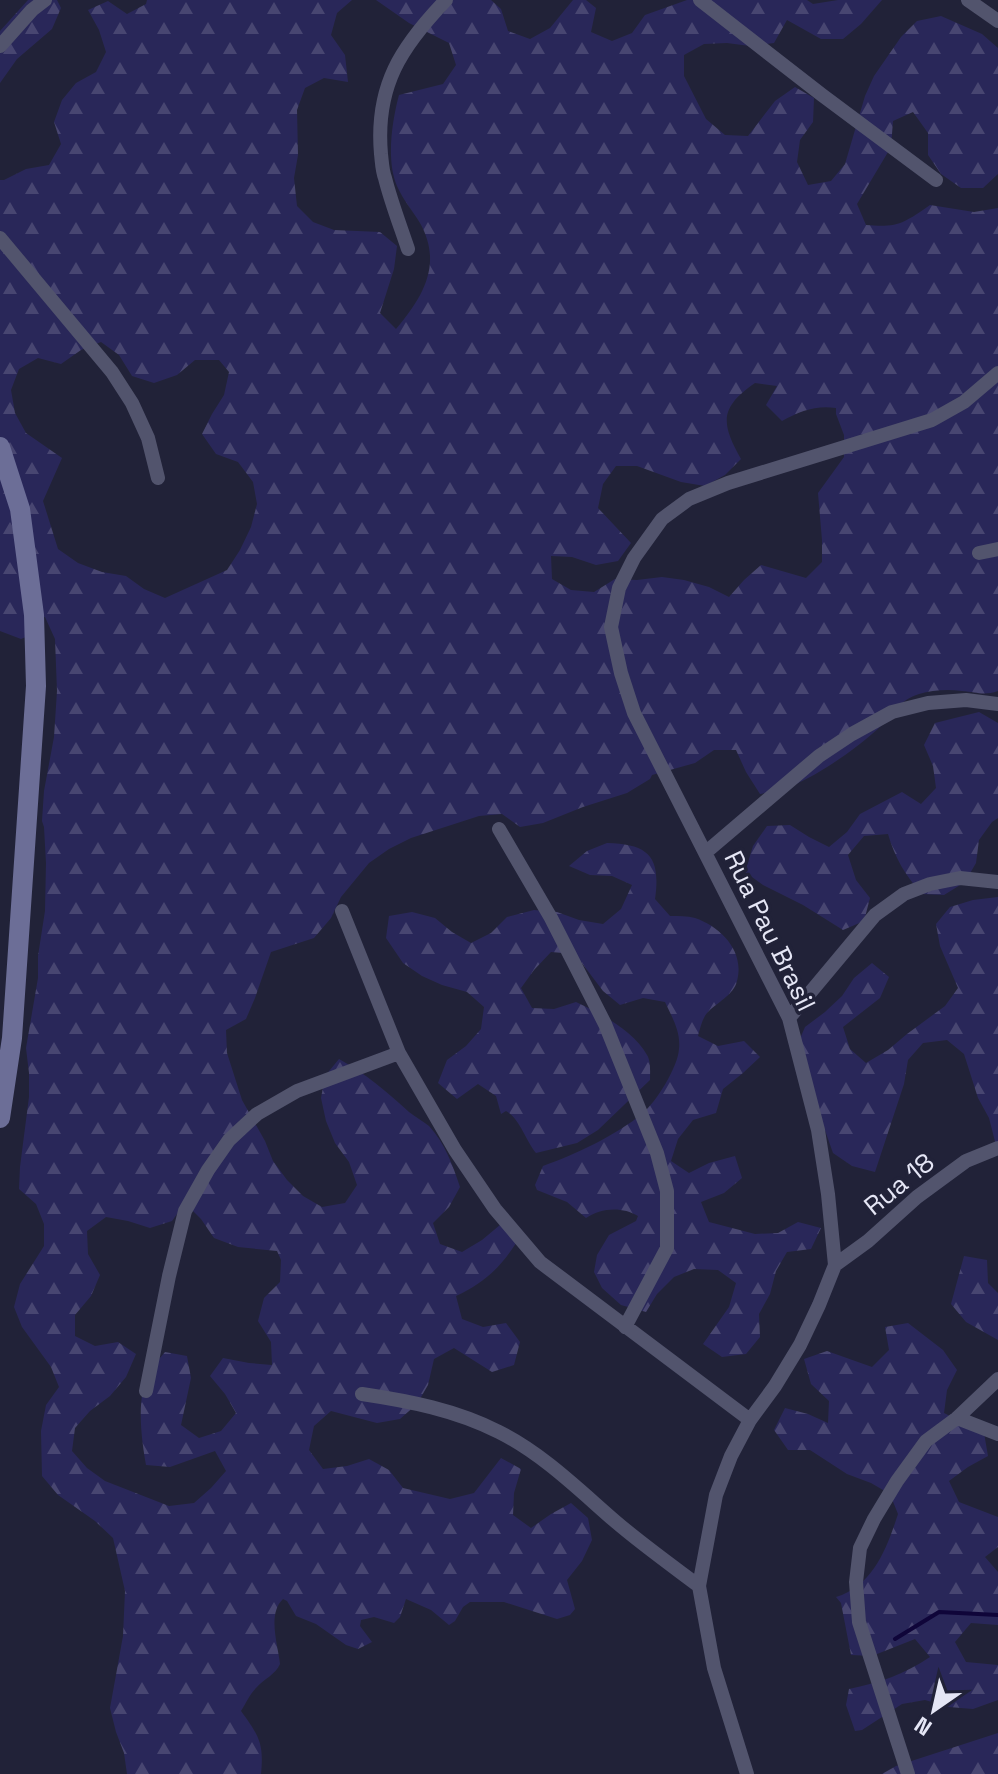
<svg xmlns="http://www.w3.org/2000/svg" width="998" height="1774" font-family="'Space Grotesk',sans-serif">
	<defs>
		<pattern id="forest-firs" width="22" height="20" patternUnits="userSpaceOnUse" patternTransform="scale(2)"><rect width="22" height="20" fill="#292759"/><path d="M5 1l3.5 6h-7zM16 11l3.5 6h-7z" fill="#484671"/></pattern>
	</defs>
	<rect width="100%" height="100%" fill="#212238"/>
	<!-- forest -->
	<path fill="url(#forest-firs)" fill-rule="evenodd" d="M28,0h29l4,8 -9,21 -35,30 -17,24v-52z
		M147,0h205l-15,13 -6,22 14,20 3,27 -24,-4 -19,10 -8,22 1,45 -4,23 3,28 16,16 21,8 46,2 17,14 -3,23 -14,44 16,16c27,-32 47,-65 24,-106 -7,-12 -17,-23 -23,-37 -11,-25 -5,-65 2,-91l44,-11 13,-19 -7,-22 -40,-20 -33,-23h115l10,9 7,22 22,8 20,-11 23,-28h13l10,8 -5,24 21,9 20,-8 13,-18 42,-15h120l6,4 25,-4h44l-21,24 -18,15h-22l-34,-19 -13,23 -24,3 -23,-3 -23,1 -20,11v21l22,43 19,16 23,1 27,-35 20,-14 19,11 -1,24 -13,18 -3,22 11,23 23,-4 14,-17 20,-68 9,-20 27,-39 16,-16 24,-5 41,18 16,14v126l-15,14h-22l-20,-14 -13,-19v-22l-15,-21 -20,9 -2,26 -34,57 9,21c32,3 38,-2 64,-20l44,7 24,-4v483c-15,5 -21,1 -36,0 -14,-2 -30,-1 -43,3 -19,6 -25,18 -37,31 -24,23 -67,53 -98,64 -7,3 -16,3 -24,5l-14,-22 -10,-22h-22l-19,13 -43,12 -2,4 -23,14 -44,14 -40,16 -23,4 -18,-13 -23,2 -68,22 -22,11 -20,14 -28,34 -10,21 -17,20 -43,14 -16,46 -9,21 -20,11 1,23 15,47 23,41 8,20 14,19 16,16 19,11 23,-4 12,-18 -8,-23 -14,-19 -9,-22 -5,-23 4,-22 14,-17c27,15 47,32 70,53 6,5 14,9 20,14 16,17 24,40 31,61l-11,20 -16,16 7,21 22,8 20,-12 18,-15 22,8c-17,30 -34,48 -66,63l6,23 21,8 23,-4 14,19 -6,23 -22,7 -38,-24 -20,11 -6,26 -11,19 -17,15 -23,4 -46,-12 -17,15 -5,24 14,19 24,-3 22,-7 20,11 14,18 47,11 24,-6 27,-35 20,11 -7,24 -1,22 18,13 20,-14 20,-11 17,15 4,22 -10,21 -15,19 8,29 -5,6 -13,4 -53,-17h-34l-7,5 -8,14 -6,4 -18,-15 -25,-11 -6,18 -6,6 -20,-6 -13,3 -1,6 12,16 -14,7 -12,-4 -30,-21 -20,-8 -9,-15 -4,-2c-16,15 -5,46 -3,65 -4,10 -16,15 -24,24 -6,6 -10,15 -15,23 18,25 23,32 20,63h-134l-3,-21 -8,-21 -6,-24 13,-72 2,-45 -12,-53 -18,-17 -37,-26 -16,-19 -1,-45 5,-26 13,-18 -8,-20 -29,-40 -8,-20 6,-23 24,-38v-22l-8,-20 -17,-15 1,-22 9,-70v-24l-3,-25 12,-70v-22l7,-45 1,-48 -2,-36 -2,-6 2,-30 10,-54 3,-46 -2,-52 -10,-22 -4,1 -1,13 -19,8 -21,-8v-451h4l22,-11 23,-4 12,-21 -7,-22 8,-22 14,-17 20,-11 10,-20 -7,-22 -11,-20 20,-9 19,13 19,-10zM101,342l18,13 13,21 22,7 23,-8 18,-15h24l10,12 -5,23 -12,19 -10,20 14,20 22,8 15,20 4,22 -6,23 -11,23 -13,20 -62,28 -21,-9 -18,-13 -24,-4 -24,-9 -20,-14 -15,-48 19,-43 -36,-25 -11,-20 -4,-23 8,-21 19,-11 23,6 20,-14zM755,383l22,3 -11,19 16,16c18,-10 34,-16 54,-13v6l8,21v22l-26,36 4,47v22l-16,16 -45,-13 -17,15 -15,17 -20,-10 -25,-7 -22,-3 -25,3 -22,-1 -21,13 -23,-2 -19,-11 -1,-23 21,1 24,8 22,-4 13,-18 -33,-35 5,-24 13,-18h21l44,16 24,4 20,-11 16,-16c-20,-36 -22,-51 14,-76zM185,1203l16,16 13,19 24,9 39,4 4,9 -1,22 -16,16 -6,23 13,21 1,23 -23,-2 -26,-5 -13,18 15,18 11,19 -15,18 -22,7 -18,-13 10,-47 -4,-22 -22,-4c-4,5 -9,10 -13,15 -17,26 -11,69 -6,98l24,2 45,-16 11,20 -15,17 -17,15 -25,3 -64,-25 -18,-13 -15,-17 3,-23 15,-17 20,-15 16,-19 10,-23 -18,-12 -23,4 -20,-10v-21l16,-19 9,-21 -12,-21 -1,-23 19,-14 22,4 22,7 22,-7z
		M979,712l19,11v95l-6,4 -13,18 -3,23 -11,19 -21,13 -22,-1c-17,-19 -27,-36 -34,-60l-24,2 -16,19 8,25 14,18 -6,23 -21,9 -40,-25 -40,-20 -18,-13 8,-26 14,-20 23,-1 19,12 20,10 18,-15 13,-18 42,-22 19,12 15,-16 -3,-22 -9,-21 11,-22z
		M607,843c42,1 54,14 48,56l15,17c8,0 17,0 25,2 26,9 50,33 42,63 -3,14 -21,22 -30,32 -5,6 -7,16 -9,23l20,10 26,-5 16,16 -17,16 -20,16 -7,24 -23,7 -15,19 -7,22 18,12 20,-10 26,-7 7,22 -18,15 -23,9 8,20 46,12 23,-1 20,-11 23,6 -10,21 -24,3 -11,19 -6,23 -11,20 1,23 -14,17 -24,3 -19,-13 26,-37 7,-24 -18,-13 -24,-1 -20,8 -17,17 -11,18 -25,-7 -19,-17 -8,-16 3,-17 12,-20 27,-14 2,-5c-16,-10 -38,-8 -52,2l-19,-16 -30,-12 -2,-5 8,-19c31,-11 74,-31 100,-53 13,-11 35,-46 36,-64 2,-17 -7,-32 -14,-47l-22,-4 -23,7 -17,-14 -28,-37 -24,-2 -17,18 -13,18 11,20 22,1 22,-7c24,11 58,29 71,53 4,6 3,17 3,25l-52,50 -21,13 -41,10c-10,-12 -16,-34 -30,-42l-5,3 -5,-18 -18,-12 -21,15 -19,-16 9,-23 19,-14 15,-17 3,-22 -17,-15 -25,-7 -20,-9 -19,-13 -17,-25 3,-22 23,-4 23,6 17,14 19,11 20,-10 16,-16 27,-7 23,2 22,8 24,4 18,-15 11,-24 -20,-9 -22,-1 -21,-9 18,-15z
		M998,897v256l-9,-35 -11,-20 -14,-44 -17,-14 -24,3 -15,17 -4,24 -29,88 -23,-6 -19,-13 -37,-105 9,-21 20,-15 17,-16 12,-18 18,-15 17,14 -9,21 -37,29 7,22 16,14 22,-13 19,-16 38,-28 13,-18 -18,-42 -4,-22 14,-17 23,-7z
		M964,1256l23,4 1,23 10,10v47l-32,-18 -15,-18z
		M908,1323l35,27 14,20 -10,20 -3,23 40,20 4,23 -20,11 -19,14 10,21 39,15v30l-13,10 13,15v53l-27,-2 -16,19 11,20 32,3v35l-25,9 -24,-2 -24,-7 -23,4 -40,26 -7,1 -9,-26 3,-16c30,-6 56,-15 81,-32l-15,-18 -43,17 -21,-1 -10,-52 -5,-6c37,-11 51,-49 62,-83l-8,-20 -19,-11 -24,-9 -37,-24h-22l-14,-20 11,-22 23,6 20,9 1,-22 -18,-17 -7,-25 23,-8 45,16 17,-17 -4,-23z
		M998,1733v41h-116l14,-8z"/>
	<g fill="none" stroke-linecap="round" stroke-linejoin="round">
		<!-- stream -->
		<path stroke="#0f0539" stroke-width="4" d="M895,1639l44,-27 59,3"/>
		<!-- street -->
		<path stroke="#52546d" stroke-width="14" d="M700,0l122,95 114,85
			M968,0l30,21
			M0,46l32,-36 13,-10
			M0,238l112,134 20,31 16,35 10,40
			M408,249c-8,-24 -17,-47 -23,-71 -3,-8 -3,-16 -4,-24 -6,-68 20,-107 65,-154
			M979,553l19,-4
			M499,829l52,89 54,106 52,129 10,38v57l-42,79
			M705,853l114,-97 33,-22 40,-22 36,-9 38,-3 32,4
			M342,911l57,142 56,97 40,59 45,53 210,158
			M789,1018l86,-103 29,-21 26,-10 30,-6 38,4
			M835,1265l33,-24 49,-44 49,-36 32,-13
			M146,1391l23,-115 16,-65 23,-41 21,-30 28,-26 40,-23 102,-38
			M362,1394c47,7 94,16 137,38 44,22 80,58 117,90 27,23 55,43 83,64
			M957,1418l41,16
			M747,1774l-33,-106 -15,-82 17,-91 15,-39 19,-36 25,-34 25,-41 19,-40 16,-40 -7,-71 -10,-64 -29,-112 -155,-305 -13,-40 -10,-46 8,-39 15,-30 28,-39 27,-20 39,-16 204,-63 32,-18 34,-29
			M908,1774l-49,-152 -3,-40 4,-34 14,-29 23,-38 29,-40 31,-23 41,-39"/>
		<!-- secondary -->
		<path stroke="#6c6e97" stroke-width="20" d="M0,447l20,62 14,106 2,71 -24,352 -12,80"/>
	</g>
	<g text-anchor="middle" stroke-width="7" stroke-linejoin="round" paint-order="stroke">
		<!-- street labels -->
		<g font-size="26" fill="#e5e6f5" stroke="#212238">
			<text transform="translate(770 931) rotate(64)" y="9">Rua Pau Brasil</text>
			<text transform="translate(899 1184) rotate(-39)" y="9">Rua 18</text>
		</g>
	</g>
	<!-- north arrow -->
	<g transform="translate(934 1710) rotate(214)" stroke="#212238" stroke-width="6" paint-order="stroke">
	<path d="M0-6L14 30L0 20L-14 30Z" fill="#e5e6f5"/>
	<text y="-12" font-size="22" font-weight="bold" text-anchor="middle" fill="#e5e6f5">N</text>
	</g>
</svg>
